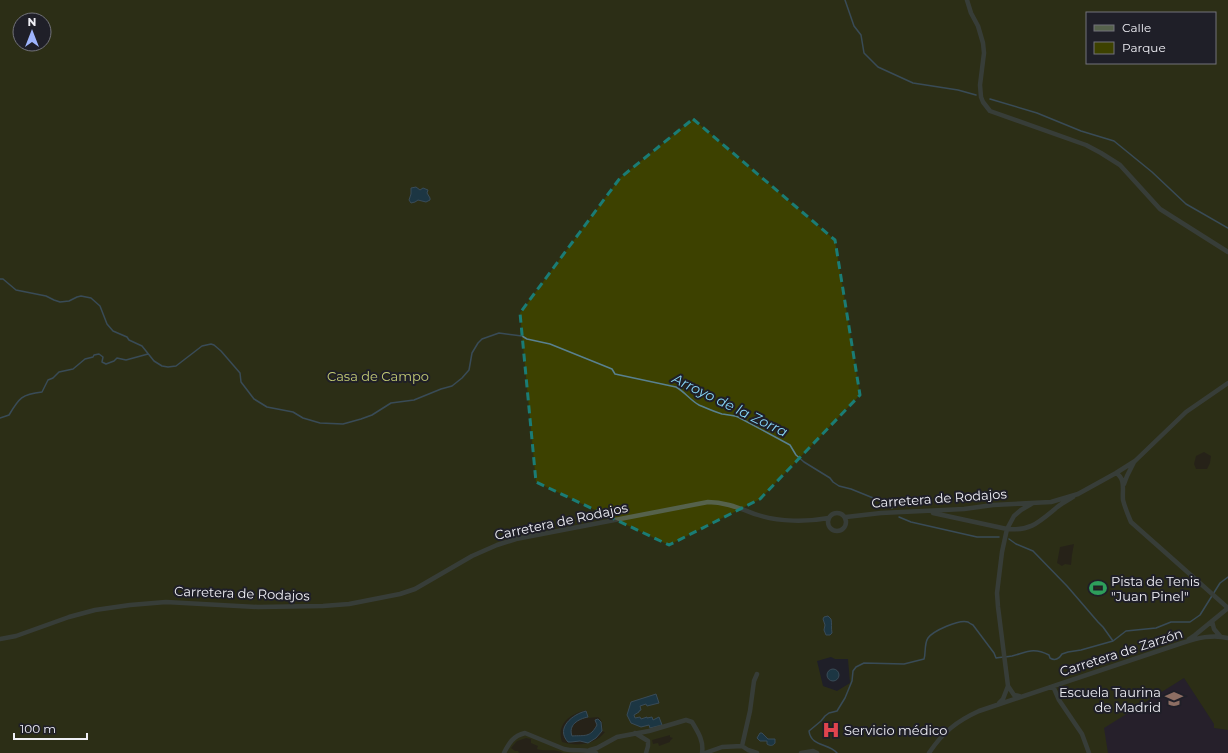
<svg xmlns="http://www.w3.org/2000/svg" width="1228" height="753" font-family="Montserrat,sans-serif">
	<rect width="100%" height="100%" fill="#1f1f28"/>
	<!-- education -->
	<path fill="#2f2330" d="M1184,678l30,46v4l14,2v23h-120l-5,-25z"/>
	<!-- green -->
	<path fill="#3d4100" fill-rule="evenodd" d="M0,0h1228v730l-14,-2v-4l-30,-46 -80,50 4,25h-1108zM1087,13h128v50h-128zM20,20h24v24h-24zM831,657l4,2h13l2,24 -13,8 -14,-5 -6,-25z"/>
	<!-- sand -->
	<path fill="#2f2706" d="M1204,452l7,4 -1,7 -3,6h-11l-2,-5 2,-8z
		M1074,544l-2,11 -1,10 -6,-1 -3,2 -5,-3 3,-16z
		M586,710l2,8 10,-1c5,4 5,8 4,14l3,1c-10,13 -28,15 -43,10 -6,-18 8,-28 24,-32z
		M670,735v2l3,1 -3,3v1l-11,4 -1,-3 -5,1 -1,-4z
		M526,738l5,1v4l7,3 -1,3c9,3 18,-1 26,4h-44l-1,-2h-3l-4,-3 6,-7z"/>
	<!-- water -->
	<path fill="#195265" stroke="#598190" d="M416,187l4,3 3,-2 5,2 -1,3 3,5v2l-4,2 -8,-2 -3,2 -4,1 -2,-3 2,-6v-6z
		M828,616l3,3c1,4 0,9 1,14l-2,2h-4l-2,-5 1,-5 -2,-6 1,-2z
		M827 675a6 6 0 1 1 12 0a6 6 0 1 1-12 0Z
		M656,694l3,9 -12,3 -1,-2 -6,2 1,4 -2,1v1l-5,3 1,3 5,-1 1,2 6,-2v1l5,-1 1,3 6,-3 3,8 -12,3 -1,-3 -8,2 -10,-4 -4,-8 4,-13z
		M586,711l2,6c-10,2 -20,8 -16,19 13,-1 18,2 25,-11l-2,-5 3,-1 3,3 1,9 -6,7 -8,5 -8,-2 -9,1h-3c-13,-14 5,-28 18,-31z
		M760,733h2l6,6h7v4c-2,3 -5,3 -8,1v-3h-7l-3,-3z"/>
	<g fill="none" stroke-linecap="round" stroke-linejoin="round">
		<!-- stream -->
		<path stroke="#598190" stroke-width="1.5" d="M845,0l9,26 7,9 3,18 14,14 35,16 45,7 18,5
			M990,99l47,14 44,18 33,10 38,31 34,32 42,24
			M0,279h3l13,11 30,6 8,4 6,2 9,-1 8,-4 4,-1 10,2 9,8 7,18 6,7 14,6 2,3 13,6 12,15 8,5 6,1 8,-1 26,-20 9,-2 3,1 7,6 19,22 1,9 13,17 13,8 26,5 10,6 17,5 23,1 18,-5 11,-4 19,-12 23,-3 27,-11 11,-3 10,-8 7,-8 3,-17 6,-10 4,-4 17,-6 23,3 5,3 23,5 62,25 3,5 61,13c9,5 14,13 23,18 7,3 16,7 23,9 6,1 11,1 16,3l52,28 6,10 8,7 26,16 3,4 6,4 12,3 37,15 4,4
			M0,418l9,-3c10,-17 13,-21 33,-23l6,-12 5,-2 6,-6 14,-3 12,-10 8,-2 1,-2 5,-1 4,3 -1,5 4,2 8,-3 3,-3 9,2 22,-6
			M899,517l12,5 66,15h22
			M1009,539l7,5 17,7 34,35 31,36 5,5 10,14
			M837,753c-8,-10 -26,-6 -28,-22l12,-10 4,-5 4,-3 8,-2 8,-13 7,-17 1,-10 3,-4 8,-4 40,1 20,-5c2,-6 0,-15 4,-21 5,-7 31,-19 40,-16 1,1 3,2 5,3l21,28 2,5c5,-1 11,-1 16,-2 15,-4 21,-9 37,-1l1,3c5,3 9,1 12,-4l6,-2 13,-2 32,-9 13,-10 30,-3 15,-6h19l10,-7 20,-32 8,-6"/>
		<!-- street -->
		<path stroke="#56624c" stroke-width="4.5" d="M967,0l4,13 7,13 5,17 1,10 -4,32 1,12 2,5 7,9 96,34 15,8 19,12 40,44 68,43
			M1116,473c10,6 6,17 7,27 2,8 5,15 8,22l97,86
			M1124,484l3,-8 7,-14
			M828 522a9 9 0 1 1 18 0a9 9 0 1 1-18 0Z
			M933,513l74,16c23,2 31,-6 48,-20 5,-5 12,-8 18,-12
			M846,517l35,-4 83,-4 29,-4 58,-3 27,-8 38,-21 19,-12 51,-49 42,-29
			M1212,621l2,8 6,7
			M0,639l16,-3 53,-19 26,-7 35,-5 36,-3 92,5 65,-1 26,-2 51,-10 15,-5 57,-33 25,-11 19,-6 192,-37c18,0 33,7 50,13 21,7 49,7 71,3
			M1189,639l6,-4 33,-27
			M757,674l-3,7 -4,30 -8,35 6,4 9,3
			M1008,686l6,9 5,1
			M1053,686l6,14 23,34 7,19
			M999,703l4,-4 5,-13 -10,-79 -1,-14 5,-41 5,-23 7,-13 7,-6 12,-7
			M635,733l13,8v5l-2,7
			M590,750l7,-2 20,-11 32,-6 37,-11 6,2c6,10 12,19 10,31
			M504,753c5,-10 9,-17 21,-20l39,16c11,3 22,-1 32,4
			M705,753l17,-6 20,-1
			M801,753l12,-2 4,2
			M929,753c14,-21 28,-32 50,-42l203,-68c16,-5 30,-9 46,-5"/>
	</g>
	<!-- marked area -->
	<path d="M0 0H1228V753H0ZM693,119l142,121 25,155 -100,104 -91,46 -133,-63 -16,-169 100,-135z" fill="#1f1f28" fill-opacity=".55" fill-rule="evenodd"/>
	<path fill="none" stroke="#1a7c75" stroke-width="3" stroke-dasharray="8 5" stroke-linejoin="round" d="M693,119l142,121 25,155 -100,104 -91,46 -133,-63 -16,-169 100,-135z"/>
	<!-- icons -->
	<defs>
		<g id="stadium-bare" transform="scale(1.38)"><path d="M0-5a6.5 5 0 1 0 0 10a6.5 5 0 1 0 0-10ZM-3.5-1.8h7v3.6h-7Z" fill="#2e9e5b" stroke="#1f1f28" stroke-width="2.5" paint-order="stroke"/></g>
		<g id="school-bare" transform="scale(1.38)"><path d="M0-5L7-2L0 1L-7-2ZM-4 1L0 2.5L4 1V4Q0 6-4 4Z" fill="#8d6e63" stroke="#1f1f28" stroke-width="2.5" paint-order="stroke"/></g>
		<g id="hospital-bare" transform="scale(1.38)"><path d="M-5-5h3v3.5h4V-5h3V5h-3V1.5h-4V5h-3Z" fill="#e0444e" stroke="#1f1f28" stroke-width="2.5" paint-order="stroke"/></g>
	</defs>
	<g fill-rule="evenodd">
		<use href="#stadium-bare" x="1098" y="588"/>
		<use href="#school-bare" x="1174" y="699"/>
		<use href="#hospital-bare" x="831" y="730"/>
	</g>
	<g text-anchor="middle" stroke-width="4" stroke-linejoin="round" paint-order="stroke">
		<!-- park labels -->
		<g font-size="13" fill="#c4cc74" stroke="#1f1f28">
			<text x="378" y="381">Casa de Campo</text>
		</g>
		<!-- street labels -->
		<g font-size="13" fill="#efeff5" stroke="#1f1f28">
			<text transform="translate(939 498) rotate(-4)" y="5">Carretera de Rodajos</text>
			<text transform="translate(561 521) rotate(-12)" y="5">Carretera de Rodajos</text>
			<text transform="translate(242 593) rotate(2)" y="5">Carretera de Rodajos</text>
			<text transform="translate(1121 652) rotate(-18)" y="5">Carretera de Zarzón</text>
		</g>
		<!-- poi labels -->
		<g font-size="13" fill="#efeff5" stroke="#1f1f28" text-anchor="start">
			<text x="1111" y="586">Pista de Tenis<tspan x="1111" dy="15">"Juan Pinel"</tspan></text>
			<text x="1161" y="697" text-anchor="end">Escuela Taurina<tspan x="1161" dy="15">de Madrid</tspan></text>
			<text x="844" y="735">Servicio médico</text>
		</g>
		<!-- water labels -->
		<g font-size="14" font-style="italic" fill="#86d5f5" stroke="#1f1f28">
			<text transform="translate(730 405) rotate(26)" y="5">Arroyo de la Zorra</text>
		</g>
	</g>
	<!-- legend -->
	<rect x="1086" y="12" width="130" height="52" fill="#1f1f28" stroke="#72727a"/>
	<rect x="1094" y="25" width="20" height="6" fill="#56624c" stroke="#72727a"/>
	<text x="1122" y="32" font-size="12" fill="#efeff5">Calle</text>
	<rect x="1094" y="42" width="20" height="12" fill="#3d4100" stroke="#72727a"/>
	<text x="1122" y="52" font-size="12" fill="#efeff5">Parque</text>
	<!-- north arrow -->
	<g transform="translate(32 32)"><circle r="19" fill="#1f1f28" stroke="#72727a"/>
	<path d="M0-3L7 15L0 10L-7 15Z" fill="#9eb4fd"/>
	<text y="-6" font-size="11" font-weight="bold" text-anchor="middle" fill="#efeff5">N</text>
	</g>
	<!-- scale -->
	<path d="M14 733v6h73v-6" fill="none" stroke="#efeff5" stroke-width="2"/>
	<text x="20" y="733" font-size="12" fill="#efeff5" stroke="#1f1f28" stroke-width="3" paint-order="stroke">100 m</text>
</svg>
